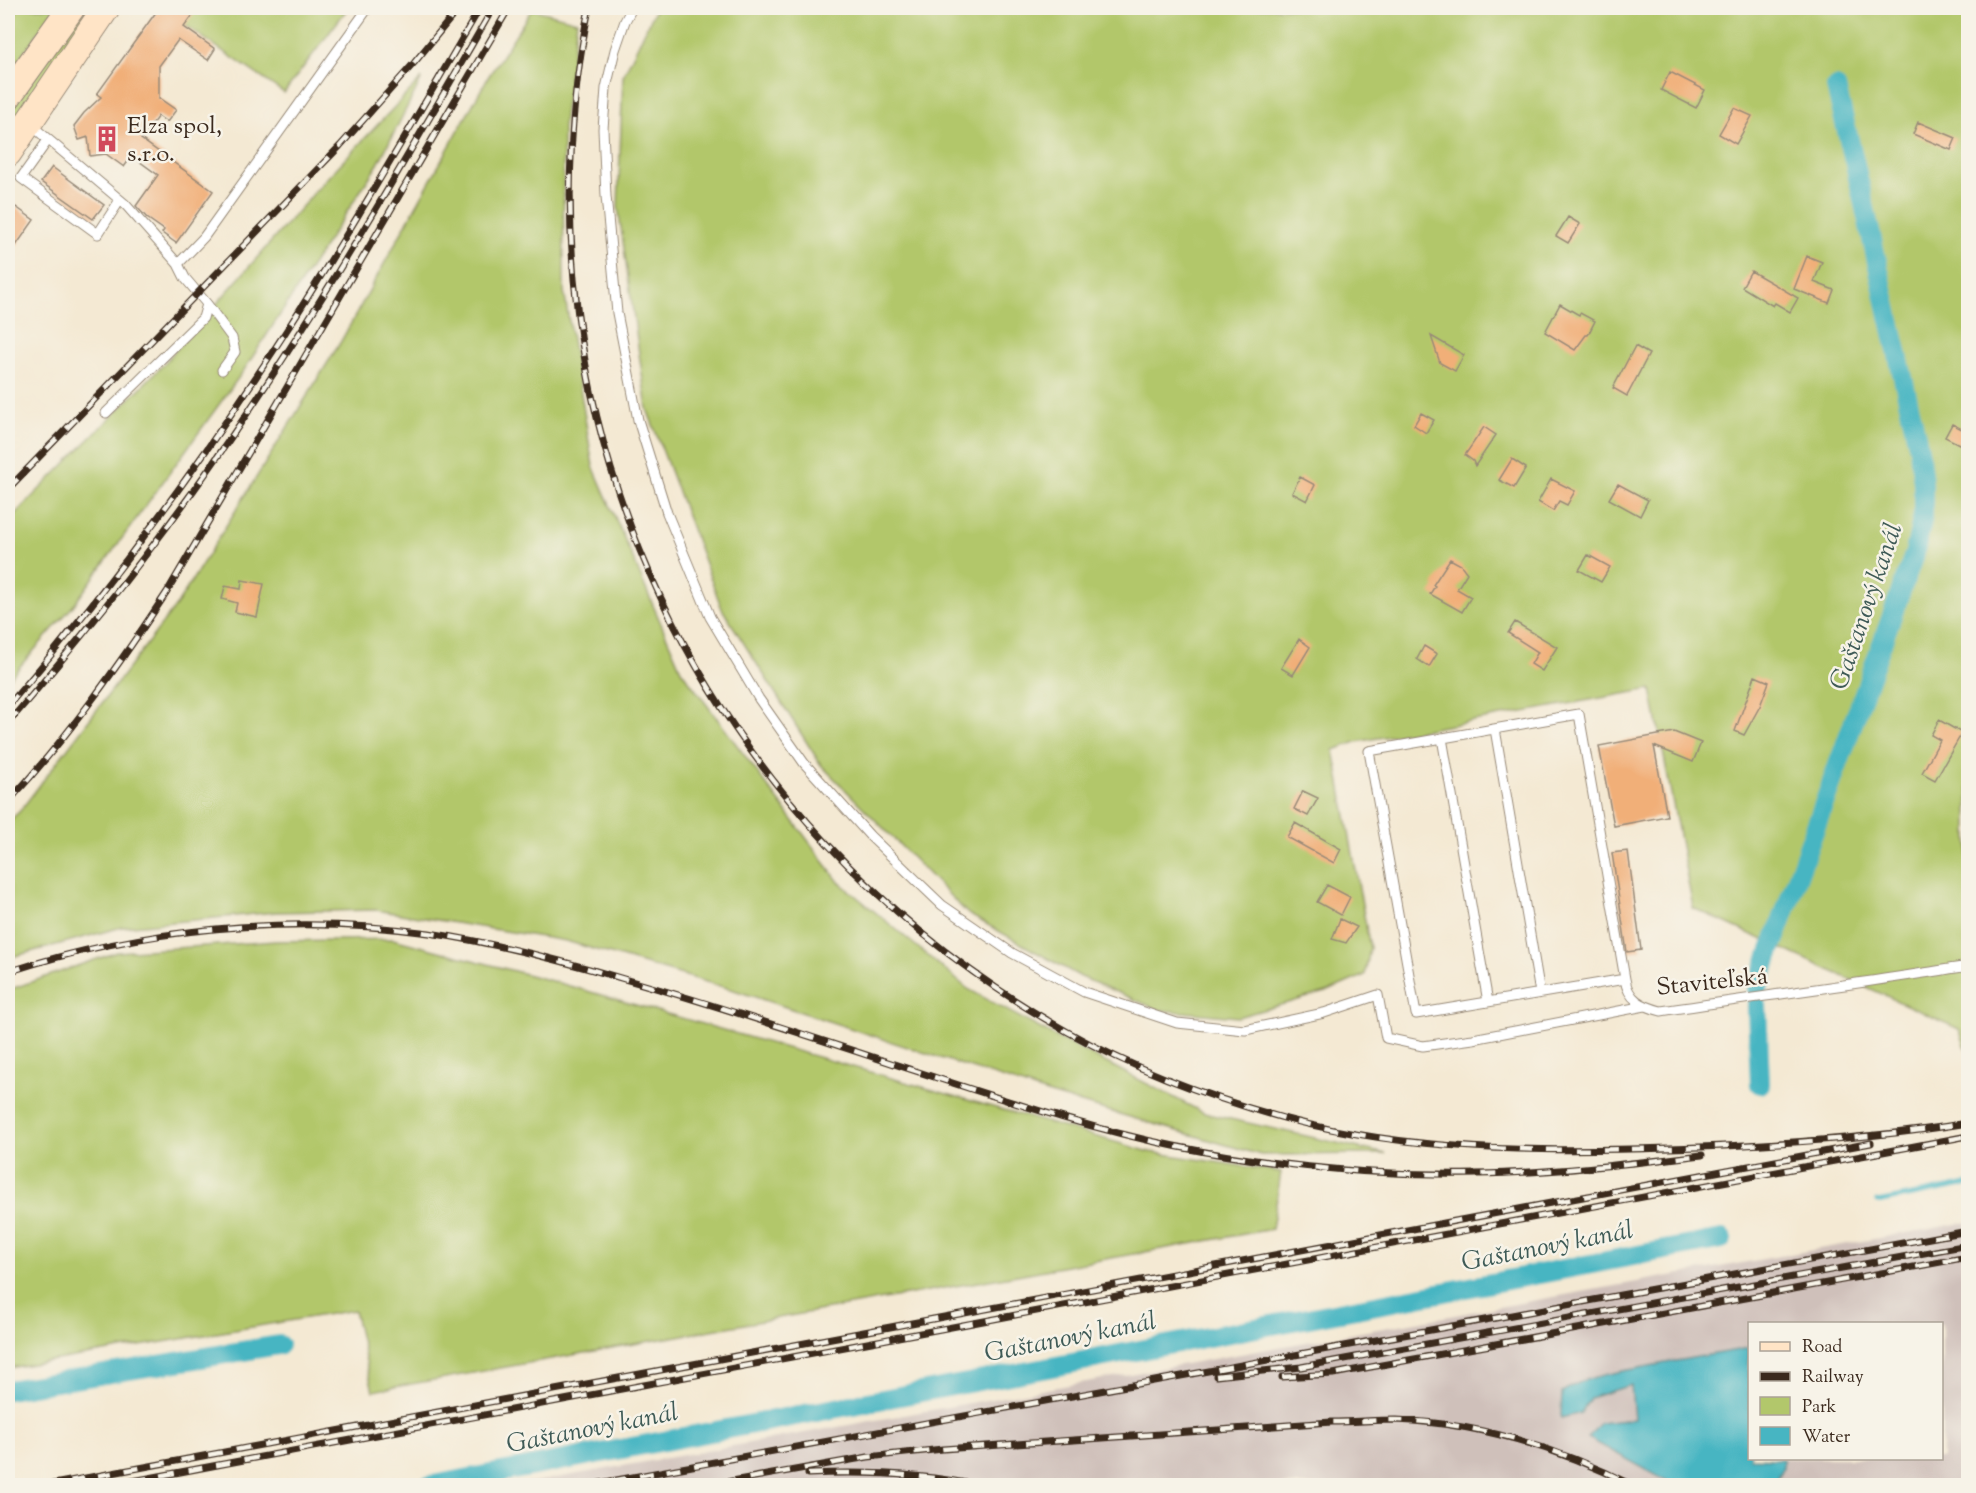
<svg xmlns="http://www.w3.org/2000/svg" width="1976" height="1493" font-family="'Sorts Mill Goudy',serif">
	<rect width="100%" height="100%" fill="#f7f3e8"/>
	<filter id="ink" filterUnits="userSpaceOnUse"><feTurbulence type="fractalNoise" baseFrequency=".0167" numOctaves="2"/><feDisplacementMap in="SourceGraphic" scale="12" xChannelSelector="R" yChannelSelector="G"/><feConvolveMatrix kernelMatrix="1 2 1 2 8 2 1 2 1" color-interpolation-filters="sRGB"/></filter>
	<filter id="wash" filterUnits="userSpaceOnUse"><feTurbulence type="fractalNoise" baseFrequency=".008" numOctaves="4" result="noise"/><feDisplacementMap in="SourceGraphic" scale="24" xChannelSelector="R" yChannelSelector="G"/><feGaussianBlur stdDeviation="1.35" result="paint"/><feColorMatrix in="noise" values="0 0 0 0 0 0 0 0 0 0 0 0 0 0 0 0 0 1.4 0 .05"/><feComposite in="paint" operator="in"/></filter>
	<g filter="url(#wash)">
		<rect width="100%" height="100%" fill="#f4e9d3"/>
		<!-- industrial -->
		<path fill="#cfc0ba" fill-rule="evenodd" d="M1968,1222v263h-1450zM1750,1324h192v134h-192z"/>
		<!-- green -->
		<path fill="#b2c76b" stroke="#767844" stroke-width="1.5" d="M19,8h37l-48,67v-52z
			M83,8h11l-86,125v-20z
			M160,8h188l-64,85z
			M656,8h1312v1045l-9,-24 -266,-121 -42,-219 -295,53 -22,8 36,198 -5,27 -39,17 -88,25 -79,-7 -78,-33 -113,-63 -147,-149 -99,-156 -75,-200 -29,-202 5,-131z
			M532,9l45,12 -14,103 1,167 29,175 88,204 158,212 129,107 84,46 152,78 182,41 -125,1 -211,-61 -313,-103 -171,-50 -190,-31 -100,2 -154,15 -114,31v-136l12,-11 158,-208 162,-260 147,-264z
			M422,78l-44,86 -134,206 -171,236 -65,74v-159l153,-154 167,-190z
			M393,939l159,42 598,171 131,20 -9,57 -899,162 -19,-81 -346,58v-378l109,-38 159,-11z"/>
		<!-- water -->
		<path fill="#47b5c2" stroke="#417070" stroke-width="1.5" d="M1749,1348l1,110 33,1v9l-9,17h-100l-86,-47 12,-15 34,-4 -3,-34 -41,13 -9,15 -20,5 1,-26c22,-14 36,-16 61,-21 42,-8 84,-16 126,-23z"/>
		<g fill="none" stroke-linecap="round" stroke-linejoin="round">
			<!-- stream -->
			<path stroke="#47b5c2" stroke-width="5" d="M1877,1202l91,-18"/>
			<!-- canal -->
			<path stroke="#47b5c2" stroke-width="20" d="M1757,989l158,-437 8,-36v-33l-4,-34 -64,-285 -19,-77
				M1757,1006l3,78
				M8,1390l271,-45
				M428,1486l1294,-247"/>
		</g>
		<g id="blocks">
			<!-- building -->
			<path fill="#f1af78" d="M159,8h39l-14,19 31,22 -7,11 -30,-20 -19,26v32l17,12 -9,12 -9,-6 -17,23 72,52 -37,52 -14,-10 2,-3 -17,-12 -11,-12 22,-31 -26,-19 -8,11 -18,-13 -16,2 -2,-19 -9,3 -5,-14 10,-13 17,-16 -4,-3z
				M1670,72l35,18 -9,18 -35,-18z
				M1734,108l18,8 -16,28 -17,-10z
				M1918,122l38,16 -5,12 -38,-16z
				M52,167l52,38 -11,14 -52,-37z
				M16,207l18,13 -26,37v-39z
				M1568,217l12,7 -12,19 -12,-7z
				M1807,256l15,6 -8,20 20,8 -5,13 -35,-14z
				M1751,271l47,27 -8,14 -15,-9 -2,3 -31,-19z
				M1560,304l19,11 1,-2 15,8 -7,14h-2l-11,15 -30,-18z
				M1431,336l33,19 -9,16 -15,-8z
				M1635,346l14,8 -22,42 -14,-8z
				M1421,413l13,7 -8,13 -12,-8z
				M1952,424l16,8 -7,13 -16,-8z
				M1484,427l12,8 -21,31 -2,-5 -8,-6z
				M1512,459l14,9 -12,20 -15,-8z
				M1300,477l15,8 -8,16 -15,-8z
				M1551,479l24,12 -8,14 -8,-4 -6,10 -15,-9z
				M1618,484l30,16 -8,16 -31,-17z
				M1588,555l22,12 -9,15 -22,-12z
				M1450,559l11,6 6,8 -10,16 14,8 -9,15 -32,-18 5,-8 -2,-1z
				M242,580l22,4 -7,33 -22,-5 2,-9 -15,-4 3,-13 16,3z
				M1515,622l42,25 -15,24 -11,-7 7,-12 -30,-19z
				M1299,639l11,8 -17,28 -12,-7z
				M1424,646l13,8 -8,13 -12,-8z
				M1755,676l14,6 -9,24 -16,29 -9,-4z
				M1939,720l23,13 -27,47 -13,-7 18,-33 -9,-5z
				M1674,732l27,11 -8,19 -39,-16 13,70 -53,10 -15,-80z
				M1303,791l15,7 -10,18 -14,-7z
				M1295,823l46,26 -7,14 -47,-26z
				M1628,851l13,99 -14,2 -15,-99z
				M1327,885l23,12 -9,18 -24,-13z
				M1340,919l17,8 -11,16 -14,-4z"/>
		</g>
	</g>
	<g filter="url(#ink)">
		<use href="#blocks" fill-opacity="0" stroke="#988a78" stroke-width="1.5"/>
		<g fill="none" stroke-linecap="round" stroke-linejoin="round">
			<!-- lane casing -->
			<g stroke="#988a78" stroke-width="11">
				<path id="lane" d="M632,8l-7,13 -10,29 -9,38 -3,41 3,67 11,117 21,107 29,93 43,104 49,82 45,64 66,73 72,69 70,48 72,39 93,31 68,7 79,-17 54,-18 8,43 37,8 50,-7 172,-33
					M31,125l94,79 53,60 7,14 22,26 -4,14 -97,95
					M48,140l-27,38 77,56 22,-34
					M178,264l26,-27 164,-229
					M207,304l25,34 3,14 -13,18
					M1495,729l45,264
					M1442,738l46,264
					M1625,979l-209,35 -47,-263 210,-37 46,265c3,21 17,27 36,32 102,-15 205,-28 307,-45"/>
			</g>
			<!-- secondary casing -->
			<g stroke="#988a78" stroke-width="29">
				<path id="secondary" d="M8,96l63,-88
					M8,153l98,-145"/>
			</g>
			<!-- lane -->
			<use href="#lane" stroke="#fff" stroke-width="9"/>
			<!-- secondary -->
			<use href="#secondary" stroke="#ffe4c6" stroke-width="27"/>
			<!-- tram -->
			<path stroke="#3b2a1e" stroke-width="1.5" d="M8,13l3,-5"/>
			<!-- rail casing -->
			<g stroke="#3b2a1e" stroke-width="7">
				<path id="rail" d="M589,8c-83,410 115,822 479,1024 68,38 143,66 219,87 125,33 254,33 383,29 99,-3 200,-9 298,-25
					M8,489l332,-343 74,-83 45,-55
					M8,706c89,-103 171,-213 246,-326 81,-121 153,-247 226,-372
					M8,723c85,-98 166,-200 238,-308 89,-132 168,-270 247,-407
					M8,802c60,-65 111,-137 159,-210l342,-584
					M8,972c134,-44 281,-58 421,-39 66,10 131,27 195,46 103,29 205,64 307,97 80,26 160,53 243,70 99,20 200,30 302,28 76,-1 151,-10 226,-19
					M1216,1376l85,-9 667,-122
					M1282,1377l51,-3 635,-117
					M808,1474c59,-3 116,0 174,12
					M721,1483l147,-26 75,-8 389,-27c21,0 43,-2 64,-2 85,3 163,28 238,66
					M43,1486l1828,-343
					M106,1486l1862,-350
					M584,1486l1384,-255
					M703,1486l24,-4"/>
			</g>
			<!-- rail -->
			<use href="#rail" stroke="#f7f3e8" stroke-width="4.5" stroke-dasharray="14" stroke-linecap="butt"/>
		</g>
	</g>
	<!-- icons -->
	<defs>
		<g id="building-bare" transform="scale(2.07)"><path d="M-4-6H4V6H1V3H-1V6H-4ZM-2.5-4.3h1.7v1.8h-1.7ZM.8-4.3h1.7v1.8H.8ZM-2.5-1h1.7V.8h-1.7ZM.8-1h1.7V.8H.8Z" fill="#d1495b" stroke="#f7f3e8" stroke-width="2.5" paint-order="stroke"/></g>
	</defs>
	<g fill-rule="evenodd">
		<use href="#building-bare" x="107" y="139"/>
	</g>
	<g text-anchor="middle" stroke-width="5" stroke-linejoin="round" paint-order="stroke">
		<!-- poi labels -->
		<g font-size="24" fill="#3b2a1e" stroke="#f7f3e8" text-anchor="start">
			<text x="127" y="133">Elza spol,<tspan x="127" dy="28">s.r.o.</tspan></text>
		</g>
		<!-- street labels -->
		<g font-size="24" fill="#3b2a1e" stroke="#f7f3e8">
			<text transform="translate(1712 981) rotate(-6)" y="8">Staviteľská</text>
		</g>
		<!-- water labels -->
		<g font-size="26" font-style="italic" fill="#3f5b57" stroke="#f7f3e8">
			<text transform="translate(1865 606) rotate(-71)" y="9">Gaštanový kanál</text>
			<text transform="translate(1547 1245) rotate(-11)" y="9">Gaštanový kanál</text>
			<text transform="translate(1070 1336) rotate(-11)" y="9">Gaštanový kanál</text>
			<text transform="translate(592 1427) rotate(-11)" y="9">Gaštanový kanál</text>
		</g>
	</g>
	<!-- margin -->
	<rect width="1976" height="1493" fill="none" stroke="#f7f3e8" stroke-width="30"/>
	<!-- legend -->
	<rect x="1748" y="1322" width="195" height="138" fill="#f7f3e8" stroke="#aca397" stroke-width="1.5"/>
	<rect x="1760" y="1342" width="30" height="9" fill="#ffe4c6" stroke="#aca397" stroke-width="1.5"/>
	<text x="1802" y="1352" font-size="18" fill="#3b2a1e">Road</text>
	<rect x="1760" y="1372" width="30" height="9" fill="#3b2a1e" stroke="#aca397" stroke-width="1.5"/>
	<text x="1802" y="1382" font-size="18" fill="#3b2a1e">Railway</text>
	<rect x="1760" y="1397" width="30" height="18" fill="#b2c76b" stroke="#aca397" stroke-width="1.5"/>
	<text x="1802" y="1412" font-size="18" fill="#3b2a1e">Park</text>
	<rect x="1760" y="1427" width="30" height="18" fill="#47b5c2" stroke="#aca397" stroke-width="1.5"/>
	<text x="1802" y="1442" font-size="18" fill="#3b2a1e">Water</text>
</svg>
